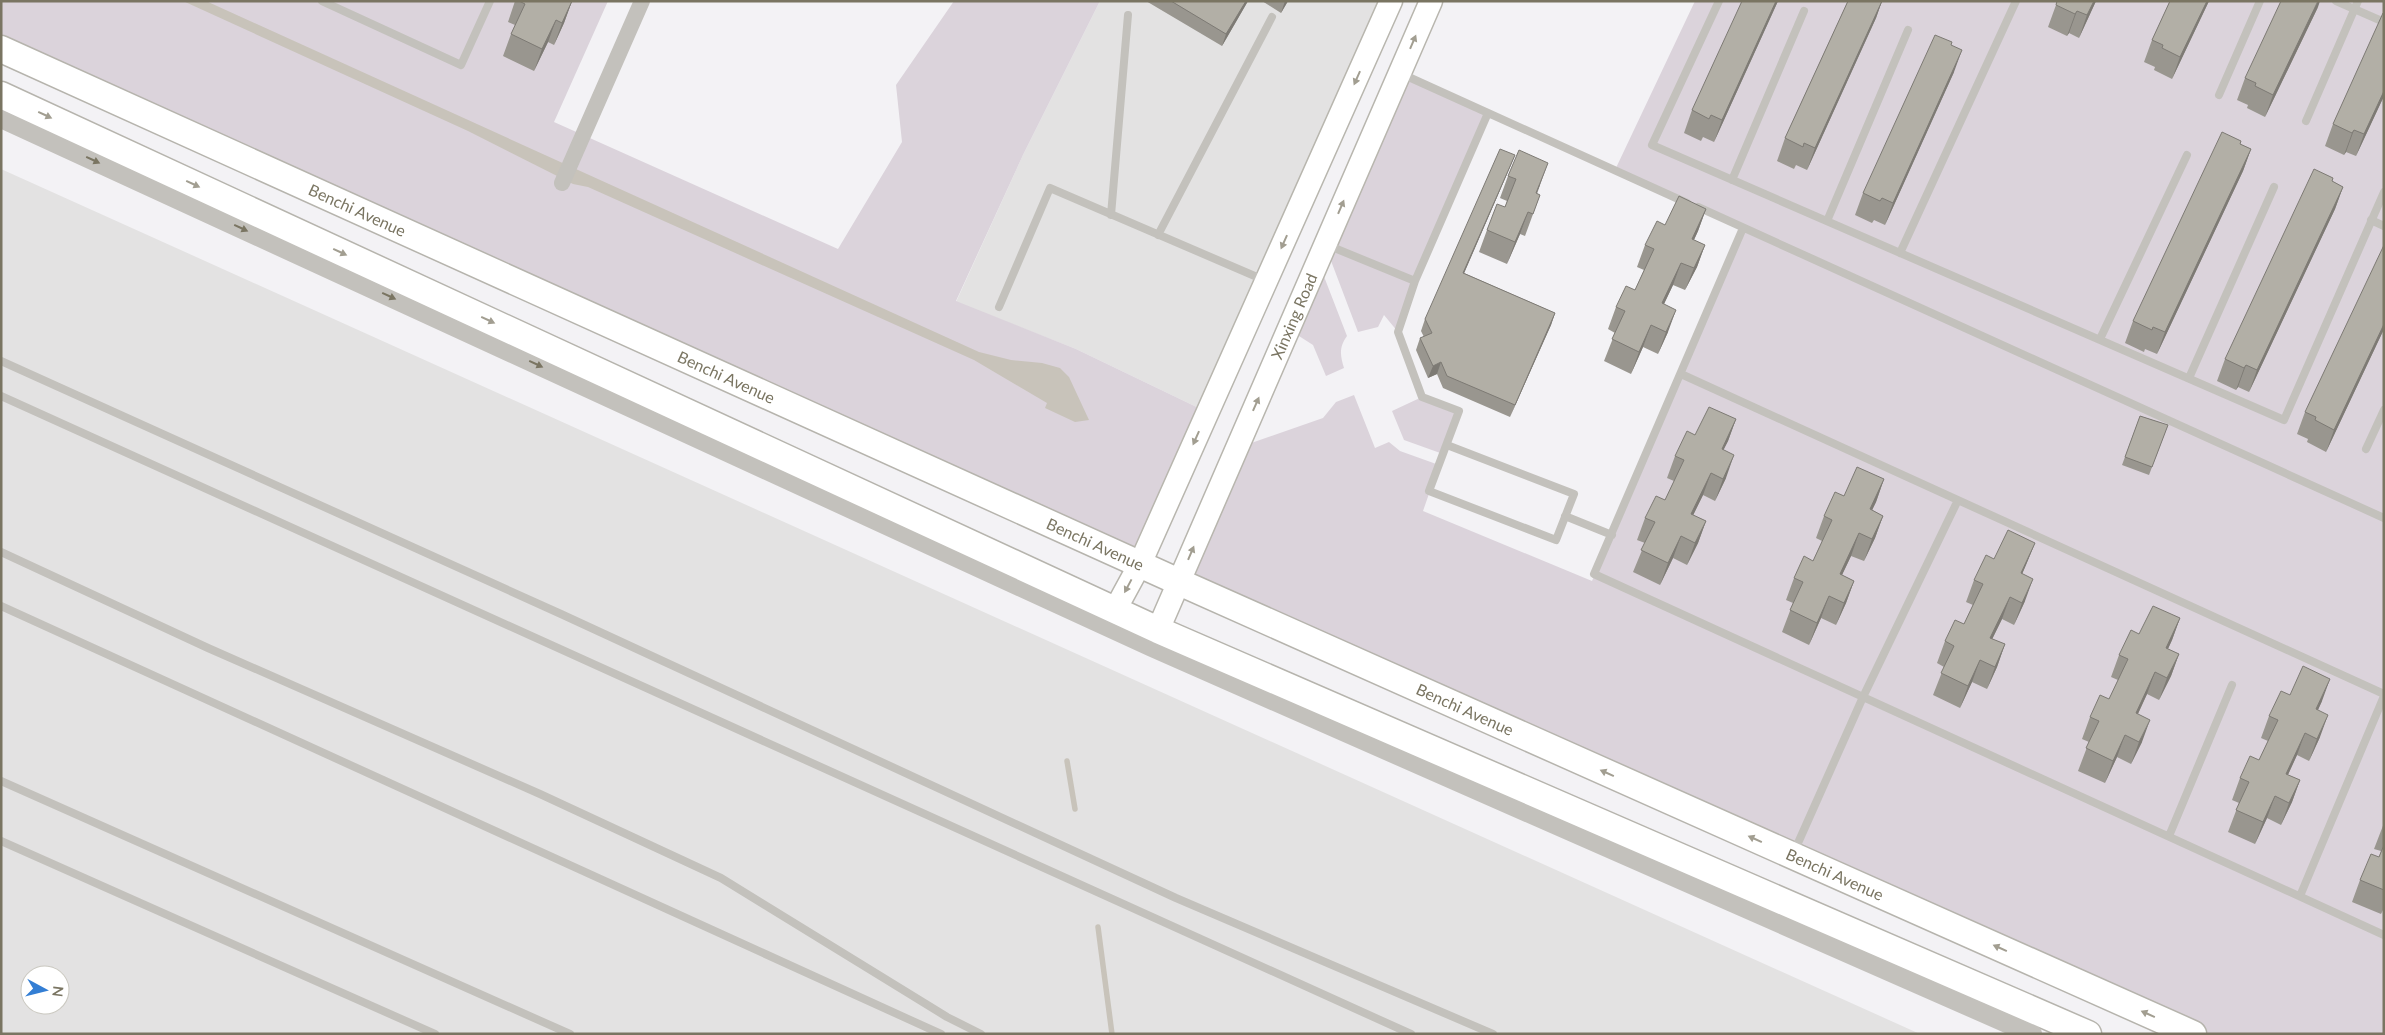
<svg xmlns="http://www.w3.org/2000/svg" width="2385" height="1035" font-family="Lato,sans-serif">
	<rect width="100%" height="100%" fill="#f3f2f5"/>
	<!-- built -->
	<path fill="#e3e2e2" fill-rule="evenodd" d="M1100,1h291l-184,411 -131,-63 -120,-47 67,-147z
		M1,169l1919,865h-1919zM30,975h30v30h-30z"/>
	<!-- green -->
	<path fill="#dbd3db" d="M1,1h607l-54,121 284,127 64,-107 -6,-57 58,-84h146l-77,154 -67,146 120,48 131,63 -67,152 -1139,-515z
		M1695,1h689v1033h-191l-1014,-452 58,-134 86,-30 13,-16 18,-7 21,53 14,-6 11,9 39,14 -16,46 169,70 151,-353 -128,-58z
		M1400,73l88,40 -73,168 -17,51 -14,-17 -6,12 -20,5 -33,-87z
		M1318,261l29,75c-8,11 -7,19 -3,32l-18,8 -13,-31 -25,-16z
		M1422,397l37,14 -16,43 -39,-14 -12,-29z"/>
	<!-- water -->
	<path fill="#c8c3ba" d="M183,1h23l773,351 32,8 31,3 18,5 9,9 20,43 -14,2 -30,-14 2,-5 -73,-43 -386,-173 -15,-3 -105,-53z"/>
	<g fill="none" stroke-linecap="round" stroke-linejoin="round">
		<!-- stream -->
		<path stroke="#c8c3ba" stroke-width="5.5" d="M1067,761l8,48
			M1098,927l14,107"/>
		<!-- secondary casing -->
		<g stroke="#b8b6ae" stroke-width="25">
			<g id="secondary">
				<path d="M1115,610l25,-46 251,-563"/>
				<path id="s1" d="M1158,630l273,-629"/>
			</g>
		</g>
		<!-- primary casing -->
		<g stroke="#b6b4ad" stroke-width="29">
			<g id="primary">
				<path id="s2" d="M1,49l1178,533 1014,452"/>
				<path d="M1,95l1157,535 930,404"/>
			</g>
		</g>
		<!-- service -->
		<path stroke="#c3c1bc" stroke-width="8" d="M322,1l139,64 29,-64
			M1719,1l-67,144 632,275 100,-228
			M2336,1l48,21
			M1402,74l285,129
			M2219,95l41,-94
			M2306,121l52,-120
			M1732,180l72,-169
			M1698,207l686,311
			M1111,215l17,-200
			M2371,220l13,6
			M1827,221l81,-191
			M1743,228l-149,346 790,361
			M1158,235l114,-218
			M1327,245l88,36 -17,51 24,65 37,14 -30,80 127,49 18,-46 -127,-49
			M1900,253l116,-252
			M1415,281l73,-168
			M999,307l51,-119 214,92
			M2100,339l87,-184
			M1,361l560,253 615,284 317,136
			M1681,374l703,320
			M2189,378l85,-191
			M1,396l1410,638
			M2366,449l18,-39
			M1565,516l47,19
			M1,552l207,96 332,146 181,84 226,139 34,17
			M1,606l940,428
			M1,781l569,253
			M2169,836l63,-151
			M1,841l434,193
			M1794,852l69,-155 95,-197
			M2300,896l84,-200"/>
		<!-- minor -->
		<path stroke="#c3c1bc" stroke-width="16" d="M562,183l80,-182"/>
		<!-- tertiary -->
		<path stroke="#c3c1bc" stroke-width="20" d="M1,118l1151,529 880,387"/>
		<!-- secondary -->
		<use href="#secondary" stroke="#fff" stroke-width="22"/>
		<!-- primary -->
		<use href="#primary" stroke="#fff" stroke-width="26"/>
	</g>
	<!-- wall -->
	<path fill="#99968f" d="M515,1h57l-8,22 -10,22 -6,-3 -14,29 -31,-15 8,-22 4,-9 -7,-3z
		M1146,1h102l-26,45z
		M1262,1h26l-7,12z
		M1778,1l-64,141 -11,-5 -2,4 -17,-8 8,-23z
		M1848,1h34l-6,17 -69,152 -11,-5 -2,4 -17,-8 8,-23z
		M2096,1l-17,37 -10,-5 -2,3 -19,-9 8,-22z
		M2170,1h39l-37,78 -18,-9 1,-3 -11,-5 8,-22z
		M2318,7l-53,110 -18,-9 1,-3 -11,-5 8,-22z
		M2384,14v82l-28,60 -10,-4 -2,3 -19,-9 8,-22z
		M1951,45l3,27 -69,153 -11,-5 -2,3 -17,-8 8,-22z
		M2240,144l11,5 -8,22 -86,183 -12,-5 -1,3 -19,-9 8,-22z
		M1515,155l-5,12 -46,106 91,40 -4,12 -41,92 -67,-29 -6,-14 -9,4 -12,-28 4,-12 4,-1 -3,-6 4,-12z
		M1508,176l32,9 -3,9 3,1 -15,41 -5,-2 -13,30 -28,-12 8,-22 18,-23 2,-6 -7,-3z
		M2332,181l11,6 -8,22 -86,183 -11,-5 -2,3 -19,-9 8,-22z
		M1706,209l-8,22 -4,9 11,5 -8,22 -12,23 -12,-5 -9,19 4,28 -10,22 -15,-7 -12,27 -27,-13 11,-28 -7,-4 8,-22 19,-17 9,-20 -7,-3 8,-22 20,-20z
		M2384,329l-58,123 -19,-10 1,-3 -11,-5 8,-22z
		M2140,416l28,9 -19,50 -27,-10z
		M1736,419l-8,22 -5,9 3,28 -11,23 -12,-6 -10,20 13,6 -8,22 -11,22 -14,-7 -13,27 -27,-13 12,-29 -8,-3 8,-22 20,-18 9,-19 -7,-3 8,-22 20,-21z
		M1884,479l-8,23 -4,8 11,6 -8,22 -11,23 -13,-5 -9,19 12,6 -8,22 -10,22 -15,-7 -12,27 -27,-13 11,-29 -7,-3 8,-22 19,-17 9,-20 -6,-3 8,-22 20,-20z
		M2035,543l-13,31 3,27 -11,24 -12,-6 -10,20 13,5 -8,23 -10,22 -15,-7 -12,26 -27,-13 11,-28 -7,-4 8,-22 19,-17 9,-19 -7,-3 8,-22 20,-21z
		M2180,618l-8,22 -4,9 11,5 -8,22 -12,24 -12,-6 -9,20 4,28 -11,22 -14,-7 -12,26 -27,-12 11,-29 -7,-3 8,-22 19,-18 9,-19 -7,-3 8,-22 20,-21z
		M2290,695l32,6 -4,9 2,27 -11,24 -12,-6 -9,20 12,5 -8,22 -11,23 -14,-7 -12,26 -27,-12 11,-29 -7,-3 8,-22 19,-18 9,-19 -7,-3 8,-22z
		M2384,823v85l-3,6 -29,-12 8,-22 19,-23 2,-6 -7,-2z"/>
	<!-- shaded-wall -->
	<path fill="#7d7a74" d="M572,1l-8,22 -10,22 8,-22z
		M1246,1h2l-26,45 4,-12z
		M1285,1h3l-7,12z
		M1776,1h2l-64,141 8,-22z
		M1882,1l-6,17 -69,152 8,-22z
		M2094,1h2l-17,37 8,-23z
		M2207,1h2l-37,78 8,-22z
		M2318,1h2l-2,6 -53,110 8,-22z
		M2077,11l-8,22 -2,3 8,-22z
		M556,20l-8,22 -14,29 8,-22z
		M1962,50l-8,22 -69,153 8,-22z
		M2384,91v5l-28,60 8,-22z
		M2354,130l-8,22 -2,3 8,-22z
		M2251,149l-8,22 -86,183 8,-22z
		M1515,155l-5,12 -51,118 4,-12z
		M1548,163l-8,22 -13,30 9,-22z
		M2343,187l-8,22 -86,183 8,-22z
		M1706,209l-8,22 -14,30 8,-22z
		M1528,212l-8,22 -13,30 8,-22z
		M1705,245l-8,22 -12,23 9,-22z
		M1681,263l-8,22 -19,40 8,-22z
		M1676,310l-8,22 -10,22 8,-22z
		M1555,313l-4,12 -41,92 5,-12z
		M2384,324v5l-58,123 8,-22z
		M1651,325l-8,22 -12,27 8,-22z
		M1441,362l-4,12 -9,4 5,-12z
		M2246,365l-8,22 -2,3 8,-22z
		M1736,419l-8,22 -15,30 9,-22z
		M1734,455l-8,23 -11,23 8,-22z
		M1711,473l-8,22 -20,41 8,-22z
		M1884,479l-8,23 -14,29 8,-22z
		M1883,516l-8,22 -11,23 8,-22z
		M1706,521l-8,22 -11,22 8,-22z
		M1859,533l-8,23 -19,40 8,-22z
		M1681,536l-8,22 -13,27 8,-22z
		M2035,543l-9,22 -13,30 8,-22z
		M2033,579l-8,22 -11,24 8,-22z
		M1854,581l-8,22 -10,22 8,-22z
		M1829,596l-8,22 -12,27 8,-22z
		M2010,597l-8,22 -20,41 8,-22z
		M2180,618l-8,22 -14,30 8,-22z
		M2005,644l-8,23 -10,22 8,-22z
		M2179,654l-8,22 -12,24 8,-22z
		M1980,660l-8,22 -12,26 8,-22z
		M2155,672l-8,22 -19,41 8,-22z
		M2330,679l-8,22 -14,30 8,-22z
		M2328,715l-8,22 -11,24 8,-22z
		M2150,720l-8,22 -11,22 8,-22z
		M2305,733l-8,22 -19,41 8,-22z
		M2125,735l-8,22 -12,26 8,-22z
		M2300,780l-8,22 -11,23 8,-22z
		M2275,796l-8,22 -12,26 8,-22z"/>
	<!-- building -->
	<path fill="#b2afa6" stroke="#7d7a74" d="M519,1h53l-10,22 -6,-3 -14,29 -31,-15 14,-30z
		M1171,1h75l-20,33z
		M1742,1h34l-54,119 -11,-5 -2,4 -17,-9z
		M1848,1h34l-67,147 -11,-5 -1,4 -18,-9z
		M2057,1h37l-7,14 -10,-4 -2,3 -19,-9z
		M2170,1h37l-27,56 -18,-9 1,-3 -11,-5z
		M2281,1h37l-45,94 -18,-9 1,-3 -11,-5z
		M2383,13l1,1v77l-20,43 -10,-4 -2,3 -19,-9z
		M1935,35l17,7 -1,3 11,5 -69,153 -11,-5 -2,3 -17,-8z
		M2222,132l19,9 -1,3 11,5 -86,183 -12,-5 -1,3 -19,-9z
		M1500,149l15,6 -52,118 92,40 -40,92 -68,-29 -6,-14 -8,4 -13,-28 12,-5 -7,-14z
		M1519,150l29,13 -12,30 4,2 -7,19 -5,-2 -13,30 -28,-12 10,-26 8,3 11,-28 -8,-3z
		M2314,169l19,9 -1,3 11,6 -86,183 -11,-5 -2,3 -19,-9z
		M1679,196l27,13 -14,30 13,6 -11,23 -13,-5 -19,40 14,7 -10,22 -15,-7 -12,27 -27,-13 13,-28 -9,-4 10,-21 9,4 19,-41 -9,-4 12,-24 8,4z
		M2384,245v79l-50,106 -19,-10 1,-3 -11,-5z
		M1709,407l27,12 -14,30 12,6 -11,24 -12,-6 -20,41 15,7 -11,22 -14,-7 -13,27 -27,-13 14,-28 -10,-4 11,-22 9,4 19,-40 -9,-4 12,-25 8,4z
		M2140,416l28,9 -16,42 -27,-10z
		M1857,467l27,12 -14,30 13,7 -11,23 -13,-6 -19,41 14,7 -10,22 -15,-7 -12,27 -27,-13 13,-28 -9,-4 10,-22 9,5 19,-41 -8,-4 11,-24 9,4z
		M2008,530l27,13 -14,30 12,6 -11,24 -12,-6 -20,41 15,6 -10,23 -15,-7 -12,26 -27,-13 13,-27 -9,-5 10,-21 9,4 19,-40 -9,-4 12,-25 8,4z
		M2153,606l27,12 -14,30 13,6 -12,24 -12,-6 -19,41 14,7 -11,22 -14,-7 -12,26 -27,-13 13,-27 -9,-4 10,-22 9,4 19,-40 -9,-4 12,-25 8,4z
		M2303,666l27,13 -14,30 12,6 -11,24 -12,-6 -19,41 14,6 -11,23 -14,-7 -12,26 -27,-12 13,-28 -9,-4 10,-22 9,4 19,-40 -9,-4 12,-25 9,4z
		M2384,845v45l-24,-10 11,-26 8,3z"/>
	<!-- one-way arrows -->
	<defs><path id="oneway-solid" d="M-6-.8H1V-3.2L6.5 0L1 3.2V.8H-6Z" transform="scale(1.25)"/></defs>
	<g fill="#a29e91">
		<use href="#oneway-solid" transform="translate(1413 42) rotate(-67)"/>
		<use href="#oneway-solid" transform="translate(1357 78) rotate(114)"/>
		<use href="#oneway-solid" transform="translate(45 115) rotate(25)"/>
		<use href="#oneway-solid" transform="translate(193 184) rotate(25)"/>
		<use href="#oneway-solid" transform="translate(1341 207) rotate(-67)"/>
		<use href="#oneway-solid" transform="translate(1284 242) rotate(114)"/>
		<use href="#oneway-solid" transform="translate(340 252) rotate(25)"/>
		<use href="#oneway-solid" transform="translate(488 320) rotate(25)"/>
		<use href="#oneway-solid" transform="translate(1256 404) rotate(-66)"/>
		<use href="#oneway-solid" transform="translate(1196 438) rotate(114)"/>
		<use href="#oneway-solid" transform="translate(1191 553) rotate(-67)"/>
		<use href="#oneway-solid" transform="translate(1128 586) rotate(118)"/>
		<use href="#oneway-solid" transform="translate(1607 773) rotate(-156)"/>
		<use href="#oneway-solid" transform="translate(1755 839) rotate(-156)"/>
		<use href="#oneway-solid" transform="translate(2000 948) rotate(-156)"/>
		<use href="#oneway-solid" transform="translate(2148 1014) rotate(-156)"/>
	</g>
	<g fill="#7a7562">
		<use href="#oneway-solid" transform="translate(93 160) rotate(25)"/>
		<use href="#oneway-solid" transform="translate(241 228) rotate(25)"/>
		<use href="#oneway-solid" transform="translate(389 296) rotate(25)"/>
		<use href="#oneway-solid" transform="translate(536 364) rotate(25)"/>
	</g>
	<g text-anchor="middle" stroke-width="5" stroke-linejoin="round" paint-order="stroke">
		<!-- street labels -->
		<g font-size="16" fill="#7a7562" stroke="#fff">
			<text dy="6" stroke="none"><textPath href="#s2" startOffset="391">Benchi Avenue</textPath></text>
			<text dy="6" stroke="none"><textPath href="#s1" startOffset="342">Xinxing Road</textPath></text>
			<text dy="6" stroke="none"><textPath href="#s2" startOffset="796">Benchi Avenue</textPath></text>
			<text dy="6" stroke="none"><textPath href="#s2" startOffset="1201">Benchi Avenue</textPath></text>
			<text dy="6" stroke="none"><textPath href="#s2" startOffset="1606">Benchi Avenue</textPath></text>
			<text dy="6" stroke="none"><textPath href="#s2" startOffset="2011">Benchi Avenue</textPath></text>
		</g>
	</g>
	<!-- border -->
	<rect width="2385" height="1035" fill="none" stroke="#7a7562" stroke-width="5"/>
	<!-- north arrow -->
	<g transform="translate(45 990) rotate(97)"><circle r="24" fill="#ffffff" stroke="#cac8c0"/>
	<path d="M0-4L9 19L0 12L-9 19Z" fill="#337ed4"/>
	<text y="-8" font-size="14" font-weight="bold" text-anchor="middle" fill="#7a7562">N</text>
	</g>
</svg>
